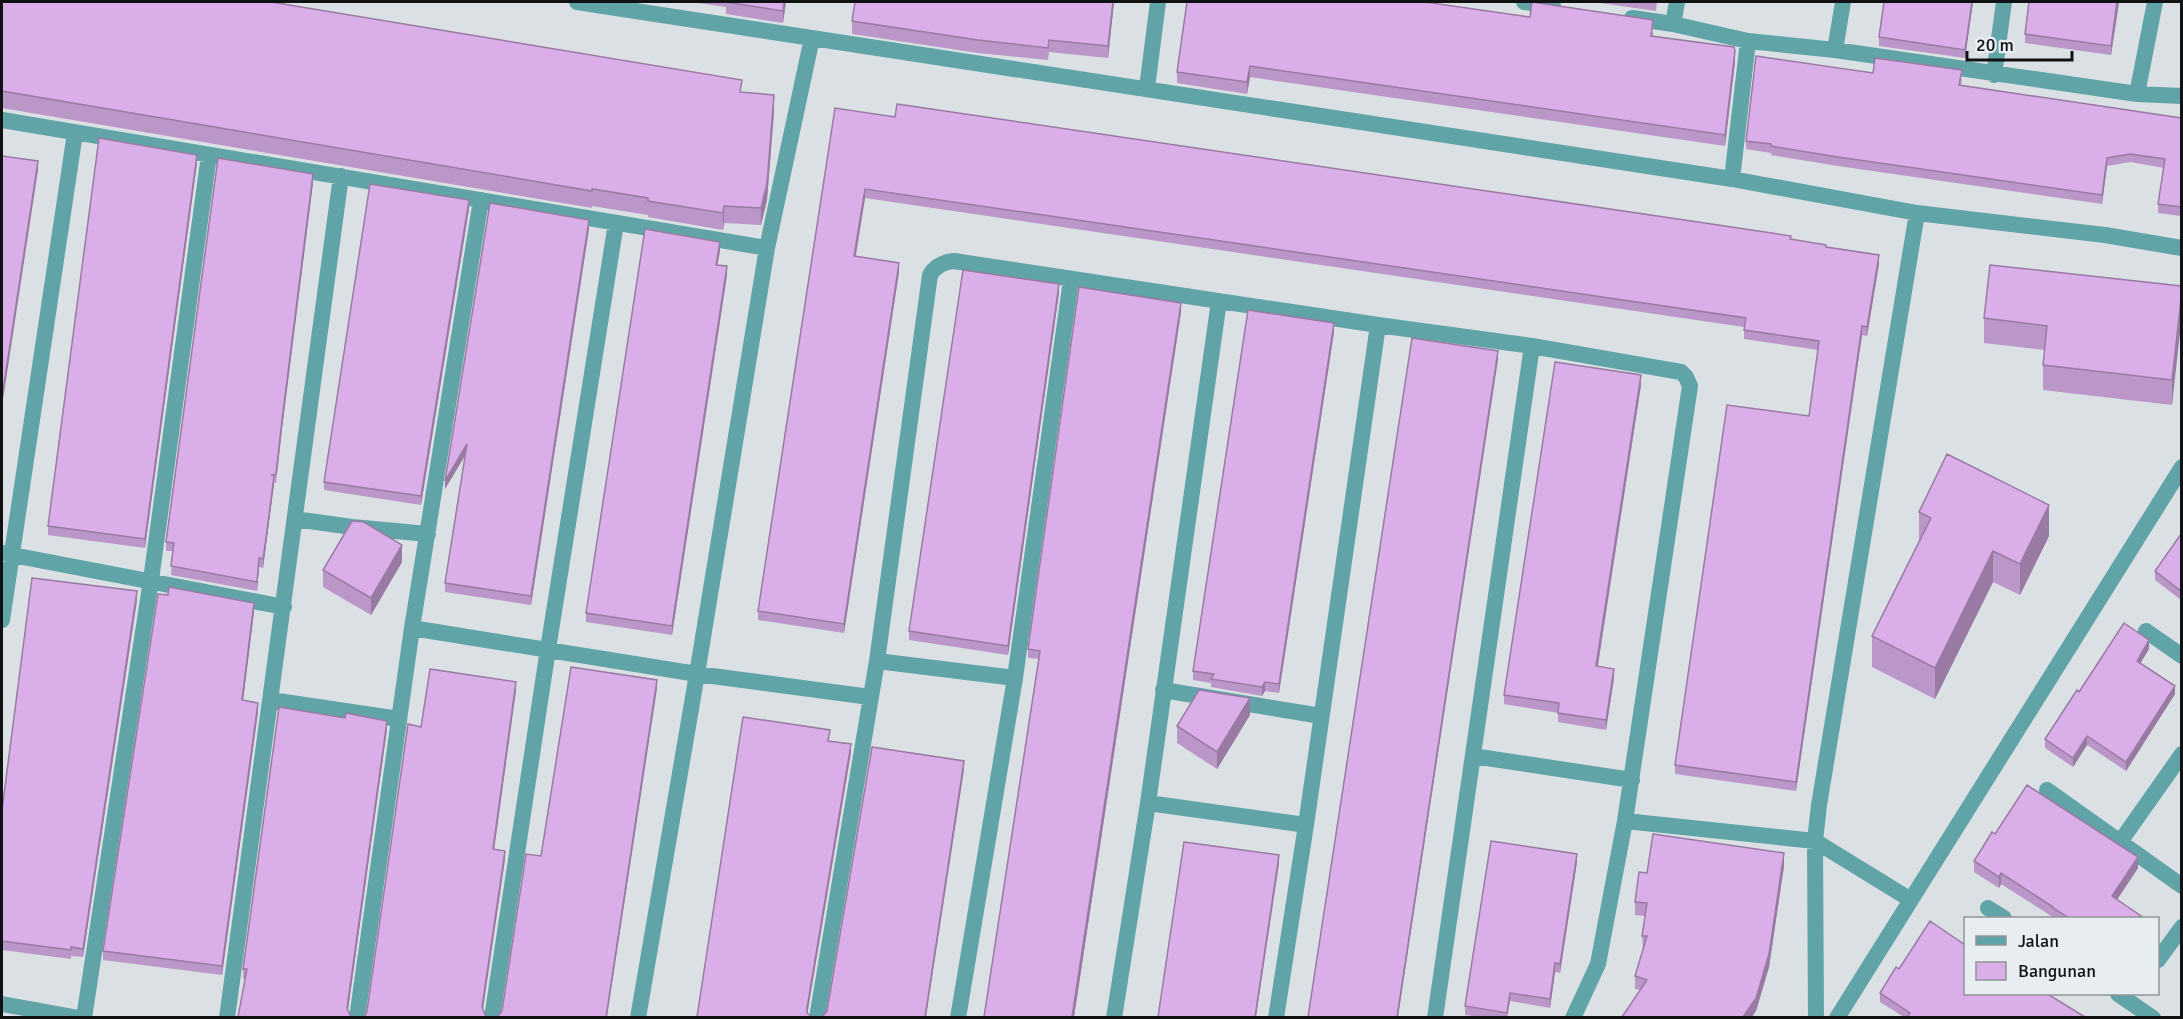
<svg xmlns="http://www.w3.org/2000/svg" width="2183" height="1019" font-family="Signika,sans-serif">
	<rect width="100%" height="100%" fill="#dbe0e4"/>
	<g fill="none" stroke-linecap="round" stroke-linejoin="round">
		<!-- minor -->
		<path stroke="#60a4a7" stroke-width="16" d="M577,2l1155,177 185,34 188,22 77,13
			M1524,2l29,4
			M1632,18l41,6 75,17 -16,138
			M1673,24l4,-22
			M1748,41l87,9 302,44 45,2
			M1835,50l8,-48
			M1994,75l10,-73
			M1147,88l11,-86
			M2137,94l18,-92
			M2,120l765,128
			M295,519l57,8 76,7
			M2,553l282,54
			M2,620l73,-487
			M412,628l285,46 173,23
			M2146,631l36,25
			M877,661l138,17
			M1163,690l158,26
			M271,700l128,19
			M1473,756l159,24
			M2047,790l135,96
			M1148,803l158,22
			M1625,821l190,20 96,59
			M2120,842l62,-88
			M1988,908l16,10
			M2158,960l24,-33
			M2118,994l35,24
			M2,1004l77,14
			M84,1018l67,-438 58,-425
			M227,1018l114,-842
			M357,1018l55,-390 69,-428
			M492,1018l56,-369 68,-426
			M638,1018l59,-344 70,-426 45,-210
			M817,1018l60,-357 53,-386c5,-9 13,-13 24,-14l424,64 154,21 149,26 5,5 4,9 -65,435 -27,143 -25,54
			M958,1018l57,-340 56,-398
			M1114,1018l34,-215 71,-502
			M1276,1018l30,-193 72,-500
			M1435,1018l97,-672
			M1816,1018l-1,-177 4,-36 98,-592
			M1837,1018l345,-551"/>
	</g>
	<!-- wall -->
	<path fill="#bb96c8" d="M2,2l740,90 32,20 -7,88 -6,25 -37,-2 -1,7 -75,-13v-2l-56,-9v2l-590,-100z
		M691,2h95l-3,21 -57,-9v-7z
		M1114,2l-6,56 -59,-6 -1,8 -70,-7 -126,-19v-13z
		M1593,2h64l-1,9z
		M1884,2h89l-8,56 -86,-12v-9z
		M2119,2l-8,53 -86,-12v-9z
		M1530,17l123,15v4l82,26 -10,84 -475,-69 -3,17 -70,-11v-11z
		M1873,73l89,6 -1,6 220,33v98l-23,-3v-9l6,-36 -34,-6 -23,4 -5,38 -264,-38 -67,-11v-2l-25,-4v-8z
		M835,108l60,9 896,122 35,8 53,17 -12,72 -5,-1 -66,456 -121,-17v-9l134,-349 9,-66 -74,-11v-12l-879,-129 -9,58 43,16 -55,361 -86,-13v-9z
		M197,163l-52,385 -97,-13v-9z
		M313,183l-31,246 -6,54h-2l-11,85 -4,-1 -2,24 -86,-16 2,-24h-7v-9z
		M469,209l-48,296 -97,-15v-8z
		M589,229l-58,376 -86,-13v-9l20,-127 -20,33z
		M720,251l-3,14 10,10 -55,360 -86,-13v-9z
		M2181,286l-9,119 -129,-15v-25l2,-15 -61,-7v-25z
		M1059,293l-51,362 -99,-15v-9z
		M1181,312l-107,705h-90l55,-358 -11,-1v-9z
		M1334,332l-55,361 -14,-2 -3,5 -51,-9v-4l-18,-3v-9z
		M1641,385l-43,281 16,12 -8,52 -48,-8v-9l-54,-9v-9z
		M1919,512l130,24 -29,59 -27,-13 -58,117 -63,-32v-31l47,-93z
		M2181,534v66l-26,-20v-9z
		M402,562l-31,53 -48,-28v-17z
		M137,600l-54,357 -12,-1v3l-69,-9v-140z
		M254,612l-11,89 15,11 -36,263 -119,-15v-9z
		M2149,649l-9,14 35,31 -49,77 -39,-26 -14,22 -28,-19v-9l34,-47z
		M1250,715l-33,54 -40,-26v-17z
		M387,729l-39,281 -105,-32v-9z
		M1995,834l143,34 -21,32 27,18h-91v-1l-52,-33 -2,4 -25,-16v-11z
		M1577,862l-17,111 -5,-1 -5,36 -40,-7 -3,16h-25l-17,-2v-9z
		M1784,866l-15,101 -13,44 -121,-22v-13l8,-27 -1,-13 3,-20 -10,-1v-13l12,-29z
		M1899,969l66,24 120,24h-181l-24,-15v-9z"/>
	<!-- shaded-wall -->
	<path fill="#997aa3" d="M784,2h2l-3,21v-12z
		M1113,2h1l-6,56v-12z
		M1972,2h1l-8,56v-8z
		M2117,2h2l-8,53v-9z
		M1735,51v11l-10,84v-11z
		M1250,66v11l-3,17v-12z
		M774,95v17l-7,88 -6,25v-17z
		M197,155v8l-52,385v-9z
		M2107,158v8l-5,38v-9z
		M38,161v9l-36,236v-9z
		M313,174v9l-31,246 -6,54 6,-63z
		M865,189v9l-11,67v-9z
		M469,200v9l-48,296v-9z
		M724,206v17l-1,7v-17z
		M589,220v9l-58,376v-9z
		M720,242v9l-4,22v-8z
		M1879,255v9l-12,72v-9z
		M899,263v9l-55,361v-9z
		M727,266v9l-55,360v-9z
		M1059,284v9l-51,362v-9z
		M2181,299v25l-9,81v-25z
		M1181,303v9l-107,705h-2z
		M1334,323v9l-55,361v-9z
		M1862,326v9l-66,456v-9z
		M1498,351v9l-100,657h-1z
		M1641,375v10l-45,291v-10z
		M467,444v8l-22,37v-8z
		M274,476v9l-11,83v-9z
		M2049,505v31l-29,59v-31z
		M402,545v17l-31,53v-17z
		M1993,551v31l-58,117v-31z
		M259,558v9l-2,24v-9z
		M137,591v9l-54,357v-8z
		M254,603v9l-12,97v-9z
		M2149,640v9l-12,20v-8z
		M1614,669v9l-8,52v-10z
		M657,680v9l-50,328h-1z
		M516,682v9l-23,167v-9z
		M1265,682v9l-3,5v-9z
		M2175,686v8l-49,77v-9z
		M1250,698v17l-33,54v-17z
		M258,703v9l-36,263v-9z
		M387,721v8l-40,288v-9z
		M2087,736v9l-14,22v-9z
		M851,744v9l-44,263v-8z
		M964,761v9l-38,247h-1z
		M505,851v9l-23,156v-9z
		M1784,853v13l-15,101 -13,44 -4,6h-9z
		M1577,854v8l-17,111v-9z
		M1279,855v9l-23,153h-1z
		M2138,857v11l-26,39v-11z
		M2001,873v11l-2,4v-11z
		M1555,963v9l-5,36v-9z
		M1510,993v8l-3,16v-4z"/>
	<!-- building -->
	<path fill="#daafe9" stroke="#997aa3" stroke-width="1.5" d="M2,2h269l471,78 -2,12 34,3 -7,88 -6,25 -37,-2 -1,7 -75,-12v-3l-56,-9v2l-590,-100z
		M726,2h58l-1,9z
		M855,2h258l-5,44 -59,-6 -1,8 -70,-8 -126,-19z
		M1187,2h238l105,15 2,-15 121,18 -2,16 83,11 1,4 -10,84 -475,-69 -3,16 -70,-10z
		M1884,2h88l-7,48 -86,-13z
		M2029,2h88l-6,44 -86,-12z
		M1756,56l117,17 2,-15 87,12 -3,15 222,33v89l-23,-3 7,-45 -35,-5 -23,4 -5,37 -264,-38 -67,-11v-2l-25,-3z
		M897,104l801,118 93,14 -1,3 36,6v2l53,8 -12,72 -5,-1 -66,456 -121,-17 52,-360 82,11 10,-75 -75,-11 2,-12 -881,-129 -11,67 45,7 -55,361 -86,-13 77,-503 60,9z
		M99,138l98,17 -52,384 -97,-13z
		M2,156l36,5 -36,236z
		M218,158l95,16 -31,246 -6,54 -4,1 2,1 -7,55 -4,28 -4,-1 -2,24 -86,-16 3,-23 -8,-1z
		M370,184l99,16 -48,296 -97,-14z
		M490,203l99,17 -58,376 -86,-13 22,-139 -22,37z
		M645,229l75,13 -4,23 11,1 -55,360 -86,-13z
		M1990,265l191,21v13l-9,81 -129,-15 4,-39 -63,-8z
		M963,270l96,14 -51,362 -99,-15z
		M1079,287l102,16 -109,714h-88l56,-366 -12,-2z
		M1248,310l86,13 -55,361 -14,-2 -3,5 -51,-8 3,-5 -21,-3z
		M1412,338l86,13 -101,666h-89z
		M1555,362l86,13 -45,291 18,3 -8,51 -48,-7 1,-10 -55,-8z
		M1947,454l102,51 -29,59 -27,-13 -58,117 -63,-32 59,-118 -12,-6z
		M352,521l12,1 38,23 -31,53 -48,-28z
		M2181,534v57l-26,-20z
		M32,578l105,13 -54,358 -12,-2v3l-69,-9v-131z
		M169,587l85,16 -12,97 16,3 -36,263 -119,-15 55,-357 10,1z
		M2124,623l25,17 -12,21 38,25 -49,76 -39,-26 -14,22 -28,-19 32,-49 2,2z
		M571,667l86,13 -51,337h-109l5,-6 24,-157 15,2z
		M430,669l86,13 -23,167 12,2 -23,156 4,10h-123l2,-1 2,-5 41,-287 13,3z
		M1199,690l51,8 -33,54 -40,-26z
		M279,707l66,11 1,-5 41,8 -40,287 4,9h-113l9,-48h-4z
		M743,717l87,13 -2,11 23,3 -44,264v5l5,4h-115z
		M872,747l92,14 -39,256h-103l5,-6z
		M2027,785l111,72 -26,39 32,22h-75l-16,-10v-1l-52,-34 -2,4 -25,-16 18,-29 3,2z
		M1653,834l131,19 -15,101 -13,44 -13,19h-121l25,-37 -12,-4 12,-40h-5l5,-33 -12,-1 4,-30 8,1z
		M1491,841l86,13 -17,110 -5,-1 -5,36 -40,-6 -3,20 -42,-7z
		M1184,842l95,13 -24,162h-97z
		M1930,921l35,24v48h81l39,24h-178l3,-4 -30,-20 16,-26 3,2z"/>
	<!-- border -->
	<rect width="2183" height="1019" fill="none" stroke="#0f1112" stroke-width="6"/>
	<!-- legend -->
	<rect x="1964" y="917" width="195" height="78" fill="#e8edf1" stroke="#919598" stroke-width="1.5"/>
	<rect x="1976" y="936" width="30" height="9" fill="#60a4a7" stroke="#919598" stroke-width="1.5"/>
	<text x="2018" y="947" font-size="18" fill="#0f1112">Jalan</text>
	<rect x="1976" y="962" width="30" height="18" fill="#daafe9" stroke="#919598" stroke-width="1.5"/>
	<text x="2018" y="977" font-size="18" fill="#0f1112">Bangunan</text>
	<!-- scale -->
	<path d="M1967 51v9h105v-9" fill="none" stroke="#0f1112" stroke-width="3"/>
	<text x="1976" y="51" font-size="18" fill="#0f1112" stroke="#e8edf1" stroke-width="4.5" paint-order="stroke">20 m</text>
</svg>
